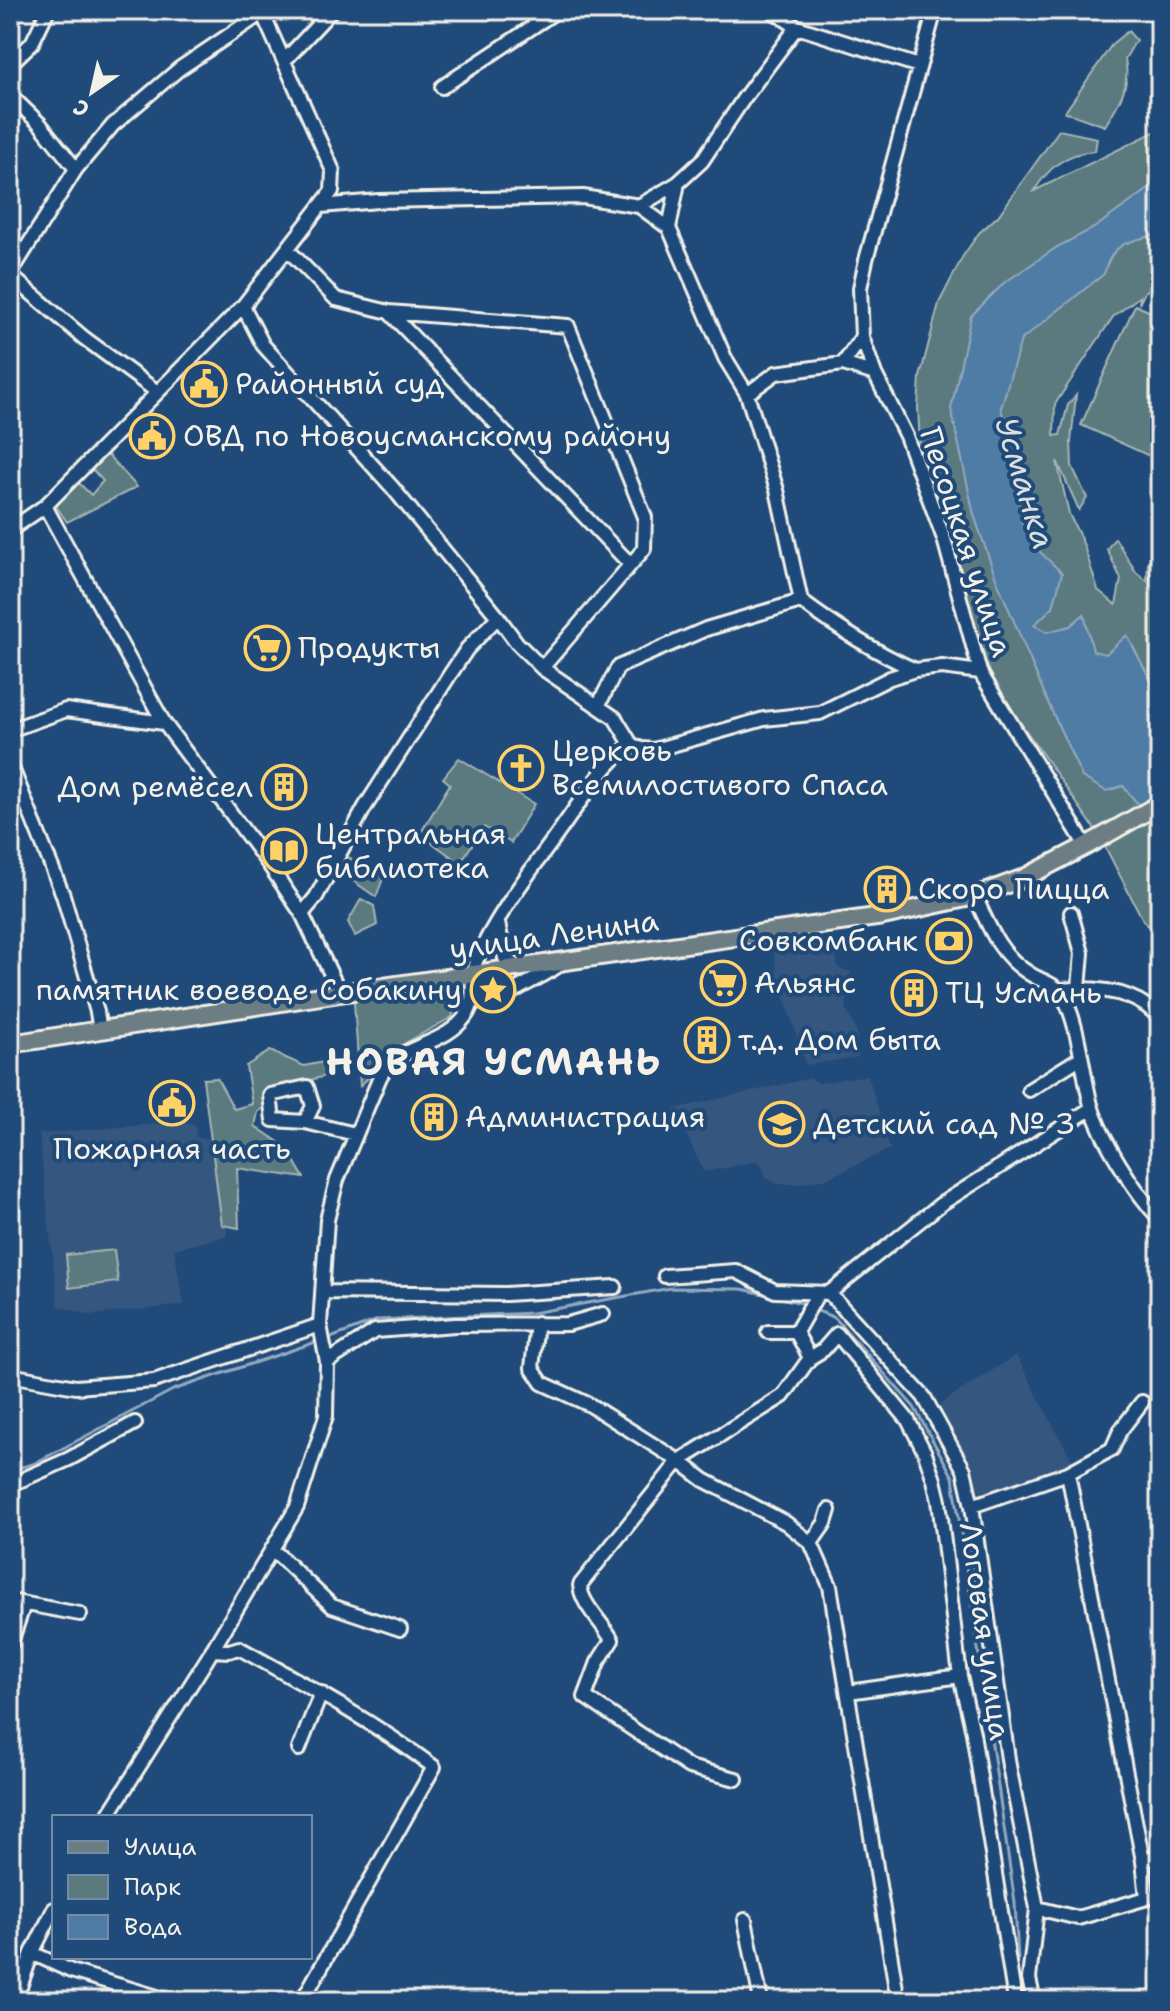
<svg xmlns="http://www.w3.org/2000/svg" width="1170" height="2011" font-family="'Shantell Sans',sans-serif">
	<rect width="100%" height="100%" fill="#1f4a7a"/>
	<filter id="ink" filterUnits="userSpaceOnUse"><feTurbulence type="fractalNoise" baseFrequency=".0125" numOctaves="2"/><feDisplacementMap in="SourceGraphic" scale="16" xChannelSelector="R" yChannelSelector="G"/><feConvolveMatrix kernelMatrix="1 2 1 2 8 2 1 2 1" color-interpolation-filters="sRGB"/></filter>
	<g filter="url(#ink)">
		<!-- built -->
		<path fill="#36577f" d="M834,940l4,28 13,4 -5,37 11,23 1,25 -52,8 -28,-88 -5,-29z
			M868,1075l22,74 -64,30 -28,5h-20l-11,-6 -8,-17 -55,11 -30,-63 137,-31 8,5z
			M177,1122l18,3 1,12 28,6 3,93 -53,13 10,56 -93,10 -33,-9 -19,-172z
			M1016,1355l58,109 -90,37 -44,-97z"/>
		<!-- green -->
		<path fill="#5a7a7f" stroke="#a7b6b4" stroke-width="2" d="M1128,31l8,9 -11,19c6,27 -6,44 -20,67l-40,-14 48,-69z
			M1160,129v152l-15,11 -6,12 1,-8 -27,21 -58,87 -1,32 6,-1 8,-30 8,-10 -5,47 1,24 15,32 -8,12 -22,-49 12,53 14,29 15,47 18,15 5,-26 -14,-30 8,-11 21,34 11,9 1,-20 12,-6v385l-17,-20 -44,-85 -91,-130 -15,-26 -14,-33 -50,-160 -9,-41 -2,-37 2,-31 19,-74 24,-47 16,-23 19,-17 61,-86 38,8 -2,13c-29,2 -46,16 -61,40z
			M1135,305l25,11v134l-4,9 -75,-34z
			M107,454l30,33 -70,35 -11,-16 22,-24 13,13 12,-14 -12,-13z
			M459,758l75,46 -23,39 -27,-16 -24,36 -40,-29 30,-50 -7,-6z
			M346,856l38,20 -8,21 -40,-28z
			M361,899l13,7 3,19 -22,11 -7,-14z
			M441,987l16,15 -5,15 -52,29 -40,40 -6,-83 4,-5z
			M270,1051l34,15 20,-4 2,14 -59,15v14l-9,7 -3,14 31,21 18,31 -67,-10 2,60 -17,-3 -19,-146 14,-1 17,31 18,-5 -6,-38z
			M114,1250l4,32 -49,6 -3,-33z"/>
		<!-- water -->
		<path fill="#507ba5" stroke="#92aac0" stroke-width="2" d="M1160,181v53c-29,7 -48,7 -56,40l-83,66 -20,68 15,66 6,49 14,25 26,25 -9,34 -19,18 13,7 23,-6 14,-12 9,37 13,3 21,-19 33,63v133l-37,-45 -17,5 -24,-14 -32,-70 -53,-126 -23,-66 -23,-106 20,-93 33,-33 53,-36 37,-19z"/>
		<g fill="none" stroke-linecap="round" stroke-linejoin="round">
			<!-- stream -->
			<path stroke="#92aac0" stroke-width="3" d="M813,1309l22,9 79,89 39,70 62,426 3,56
				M328,1339l50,-19 154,-7 139,-25 71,1 60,14
				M10,1470l23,-6 140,-74 143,-48"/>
			<!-- minor casing -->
			<g stroke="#f4f1e8" stroke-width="18">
				<path id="minor" d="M771,10l26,17 122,39
					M935,10l-69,250 -6,28 2,49 13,37 31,62 38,103 36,133 106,174
					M797,27l-53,71 -42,63 -24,22 -9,45 56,130 22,36 30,96 24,111
					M285,60l47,-50
					M10,64l22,-21 16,-33
					M442,87l116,-77
					M10,95l30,29 36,45
					M321,206l57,-5 205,-4 56,9 39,-23
					M639,206l30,22
					M287,249l49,50 53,13 241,252
					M10,274l66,-105 37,-44 66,-56 83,-56
					M10,275l74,63 72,53
					M243,306l20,39 129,142 106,130 19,26 25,25 73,50 16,26
					M389,312l179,14 77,191 -1,32 -102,119
					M843,364l19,-27
					M747,394l29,-21 67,-9 32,10
					M45,506l119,217 106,143 32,48 38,79
					M10,530l35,-24 198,-200 89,-115 1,-20 -72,-161
					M598,706l20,-39 88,-38 95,-28c37,28 72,50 114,69
					M10,730l56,-20 98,13
					M631,744l10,5 13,1 110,-31 56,-6 70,-35 25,-8 27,-3 38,5
					M10,763l53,132 34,117 3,19
					M975,896c14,31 25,60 55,78 9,6 25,10 31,19 17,24 22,82 30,112 10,34 45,89 69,114
					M1071,913l11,40 -3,35
					M302,914l14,-17 49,-90 84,-131 18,-27 31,-32
					M498,923l7,35 14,10
					M1060,990c35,-3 77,0 100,29
					M473,998l11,5 11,2c20,-19 47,-26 68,-43
					M1029,1090l51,-32
					M305,1122l-32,-2 -3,-25 37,-8 6,19 -8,16 50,12
					M665,1276l71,-5 39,20 54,2 95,104 40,73 8,36 37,260 28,142 -8,71 5,22
					M322,1292l184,2 109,-7
					M829,1293l112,-89 151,-96
					M537,1323l-5,45 10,15 48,22 89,56 25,19 82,43 25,20 19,43 68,415
					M768,1332h28
					M810,1358l13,-8 14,-16 71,86 17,33 9,27 5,21 21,175 13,57 42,268
					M327,1362l48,-31 80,-6 113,-1 35,-10
					M10,1375l66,12 78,-6 166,-56
					M10,1485l59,-26 66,-36
					M972,1506l96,-33 44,-24 8,-18 22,-29
					M811,1543l14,-20 4,-13
					M272,1549l60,57 68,23
					M10,1601l70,13
					M10,1645l14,-41
					M212,1650l17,1 10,-3c67,37 133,73 195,119l-132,234
					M848,1692l112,-16
					M299,1749l22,-56
					M736,1779l-47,-12 -104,-70 13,-35 14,-22c-9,-17 -31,-36 -32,-55l99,-124 104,-65 27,-38 -14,-26 22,-39
					M107,1817l100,-158 90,-152 29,-91 1,-54 -7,-37 7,-105 10,-40 43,-103c3,-5 6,-11 10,-15 23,-18 60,-21 77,-48 10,-16 2,-35 9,-53 19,-44 54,-89 82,-128 24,-33 41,-64 73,-89
					M1143,1861l17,-6
					M1037,1908l41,10 69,-20 -4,-37 -75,-388
					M745,1920l16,81
					M32,1953l39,18 100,30
					M15,2001l17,-48 22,-44"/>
			</g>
			<!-- major casing -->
			<g stroke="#f4f1e8" stroke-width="22">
				<path id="major" d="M10,1044l330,-51 543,-77 92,-20 49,-18 62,-32 74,-42"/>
			</g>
			<!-- minor -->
			<use href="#minor" stroke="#1f4a7a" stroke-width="12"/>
			<!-- major -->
			<use href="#major" stroke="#6c7e84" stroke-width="16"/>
		</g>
	</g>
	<!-- icons -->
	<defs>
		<g id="civic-ring" transform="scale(2.3)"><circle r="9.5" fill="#1f4a7a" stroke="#ffd166" stroke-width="1.5"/><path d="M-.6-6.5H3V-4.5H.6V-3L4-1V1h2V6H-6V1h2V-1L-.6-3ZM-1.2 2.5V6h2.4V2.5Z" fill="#ffd166"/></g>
		<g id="supermarket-ring" transform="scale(2.3)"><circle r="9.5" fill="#1f4a7a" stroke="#ffd166" stroke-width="1.5"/><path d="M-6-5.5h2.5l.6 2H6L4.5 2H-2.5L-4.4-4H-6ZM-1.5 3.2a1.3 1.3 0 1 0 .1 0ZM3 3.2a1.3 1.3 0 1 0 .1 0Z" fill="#ffd166"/></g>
		<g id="church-ring" transform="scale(2.3)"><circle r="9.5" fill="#1f4a7a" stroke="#ffd166" stroke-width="1.5"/><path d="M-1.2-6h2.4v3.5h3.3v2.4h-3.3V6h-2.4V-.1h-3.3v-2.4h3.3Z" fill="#ffd166"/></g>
		<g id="building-ring" transform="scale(2.3)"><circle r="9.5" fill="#1f4a7a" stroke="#ffd166" stroke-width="1.5"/><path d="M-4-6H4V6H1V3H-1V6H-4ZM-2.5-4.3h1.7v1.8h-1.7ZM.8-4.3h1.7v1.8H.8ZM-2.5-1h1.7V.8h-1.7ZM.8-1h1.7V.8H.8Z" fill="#ffd166"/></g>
		<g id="library-ring" transform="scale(2.3)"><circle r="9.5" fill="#1f4a7a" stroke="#ffd166" stroke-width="1.5"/><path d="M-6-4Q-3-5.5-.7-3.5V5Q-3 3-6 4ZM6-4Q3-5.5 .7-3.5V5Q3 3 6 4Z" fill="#ffd166"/></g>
		<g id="bank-ring" transform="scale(2.3)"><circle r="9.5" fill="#1f4a7a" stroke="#ffd166" stroke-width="1.5"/><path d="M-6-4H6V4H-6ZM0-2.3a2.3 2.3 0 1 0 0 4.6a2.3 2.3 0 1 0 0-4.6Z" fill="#ffd166"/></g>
		<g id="sight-ring" transform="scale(2.3)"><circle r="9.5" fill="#1f4a7a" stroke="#ffd166" stroke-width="1.5"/><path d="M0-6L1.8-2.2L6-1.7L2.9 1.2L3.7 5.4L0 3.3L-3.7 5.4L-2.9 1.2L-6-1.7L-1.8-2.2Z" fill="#ffd166"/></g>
		<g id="school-ring" transform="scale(2.3)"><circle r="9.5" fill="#1f4a7a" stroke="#ffd166" stroke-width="1.5"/><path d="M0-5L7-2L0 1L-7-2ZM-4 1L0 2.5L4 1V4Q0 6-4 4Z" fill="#ffd166"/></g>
	</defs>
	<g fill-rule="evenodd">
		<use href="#civic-ring" x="204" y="384"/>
		<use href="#civic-ring" x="152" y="436"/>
		<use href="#supermarket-ring" x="267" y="648"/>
		<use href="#church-ring" x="521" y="768"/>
		<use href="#building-ring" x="284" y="787"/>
		<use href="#library-ring" x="284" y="851"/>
		<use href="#building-ring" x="887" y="889"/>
		<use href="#bank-ring" x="949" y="941"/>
		<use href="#supermarket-ring" x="723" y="983"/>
		<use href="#sight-ring" x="493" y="990"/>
		<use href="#building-ring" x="914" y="993"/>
		<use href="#building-ring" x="707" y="1040"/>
		<use href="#civic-ring" x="172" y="1103"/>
		<use href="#building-ring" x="434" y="1117"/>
		<use href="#school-ring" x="782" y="1124"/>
	</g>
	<g text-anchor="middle" stroke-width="8" stroke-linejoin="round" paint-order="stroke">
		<!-- poi labels -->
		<g font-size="30" fill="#f4f1e8" stroke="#1f4a7a" text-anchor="start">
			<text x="235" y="394">Районный суд</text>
			<text x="183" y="446">ОВД по Новоусманскому району</text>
			<text x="298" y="658">Продукты</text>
			<text x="552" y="761">Церковь<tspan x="552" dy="34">Всемилостивого Спаса</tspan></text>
			<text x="253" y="797" text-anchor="end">Дом ремёсел</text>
			<text x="315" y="844">Центральная<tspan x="315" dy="34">библиотека</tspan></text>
			<text x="918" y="899">Скоро Пицца</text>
			<text x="918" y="951" text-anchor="end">Совкомбанк</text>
			<text x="754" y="993">Альянс</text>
			<text x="462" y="1000" text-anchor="end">памятник воеводе Собакину</text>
			<text x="945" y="1003">ТЦ Усмань</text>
			<text x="738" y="1050">т.д. Дом быта</text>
			<text x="465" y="1127">Администрация</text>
			<text x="813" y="1134">Детский сад № 3</text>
			<text x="172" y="1159" text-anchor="middle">Пожарная часть</text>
		</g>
		<!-- street labels -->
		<g font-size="30" fill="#f4f1e8" stroke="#1f4a7a">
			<text transform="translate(966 542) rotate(72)" y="10">Песоцкая улица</text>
			<text transform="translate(554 935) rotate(-8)" y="10">улица Ленина</text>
			<text transform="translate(985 1631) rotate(82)" y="10">Логовая улица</text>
		</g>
		<!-- water labels -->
		<g font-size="32" font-style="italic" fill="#dbdfde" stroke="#1f4a7a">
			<text transform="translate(1025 483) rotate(73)" y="11">Усманка</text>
		</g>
		<!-- district labels -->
		<g font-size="38" font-weight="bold" letter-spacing="2" fill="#f4f1e8" stroke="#1f4a7a">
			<text x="494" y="1075">НОВАЯ УСМАНЬ</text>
		</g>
	</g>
	<!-- margin -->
	<rect width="1170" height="2011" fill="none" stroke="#1f4a7a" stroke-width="40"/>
	<rect x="20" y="20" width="1130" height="1971" fill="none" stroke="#f4f1e8" stroke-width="3" filter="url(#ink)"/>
	<!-- legend -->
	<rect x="52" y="1815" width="260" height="144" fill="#1f4a7a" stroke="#748da6" stroke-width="2"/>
	<rect x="68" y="1841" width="40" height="12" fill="#6c7e84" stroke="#748da6" stroke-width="2"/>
	<text x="124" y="1855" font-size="24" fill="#f4f1e8">Улица</text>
	<rect x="68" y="1875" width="40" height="24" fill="#5a7a7f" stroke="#748da6" stroke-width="2"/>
	<text x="124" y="1895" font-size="24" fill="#f4f1e8">Парк</text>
	<rect x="68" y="1915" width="40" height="24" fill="#507ba5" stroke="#748da6" stroke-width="2"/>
	<text x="124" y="1935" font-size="24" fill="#f4f1e8">Вода</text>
	<!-- north arrow -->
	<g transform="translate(92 92) rotate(214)" stroke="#1f4a7a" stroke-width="6" paint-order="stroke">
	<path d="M0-6L14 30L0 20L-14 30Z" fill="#f4f1e8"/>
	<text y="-12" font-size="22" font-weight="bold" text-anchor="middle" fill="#f4f1e8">С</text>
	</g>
</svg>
